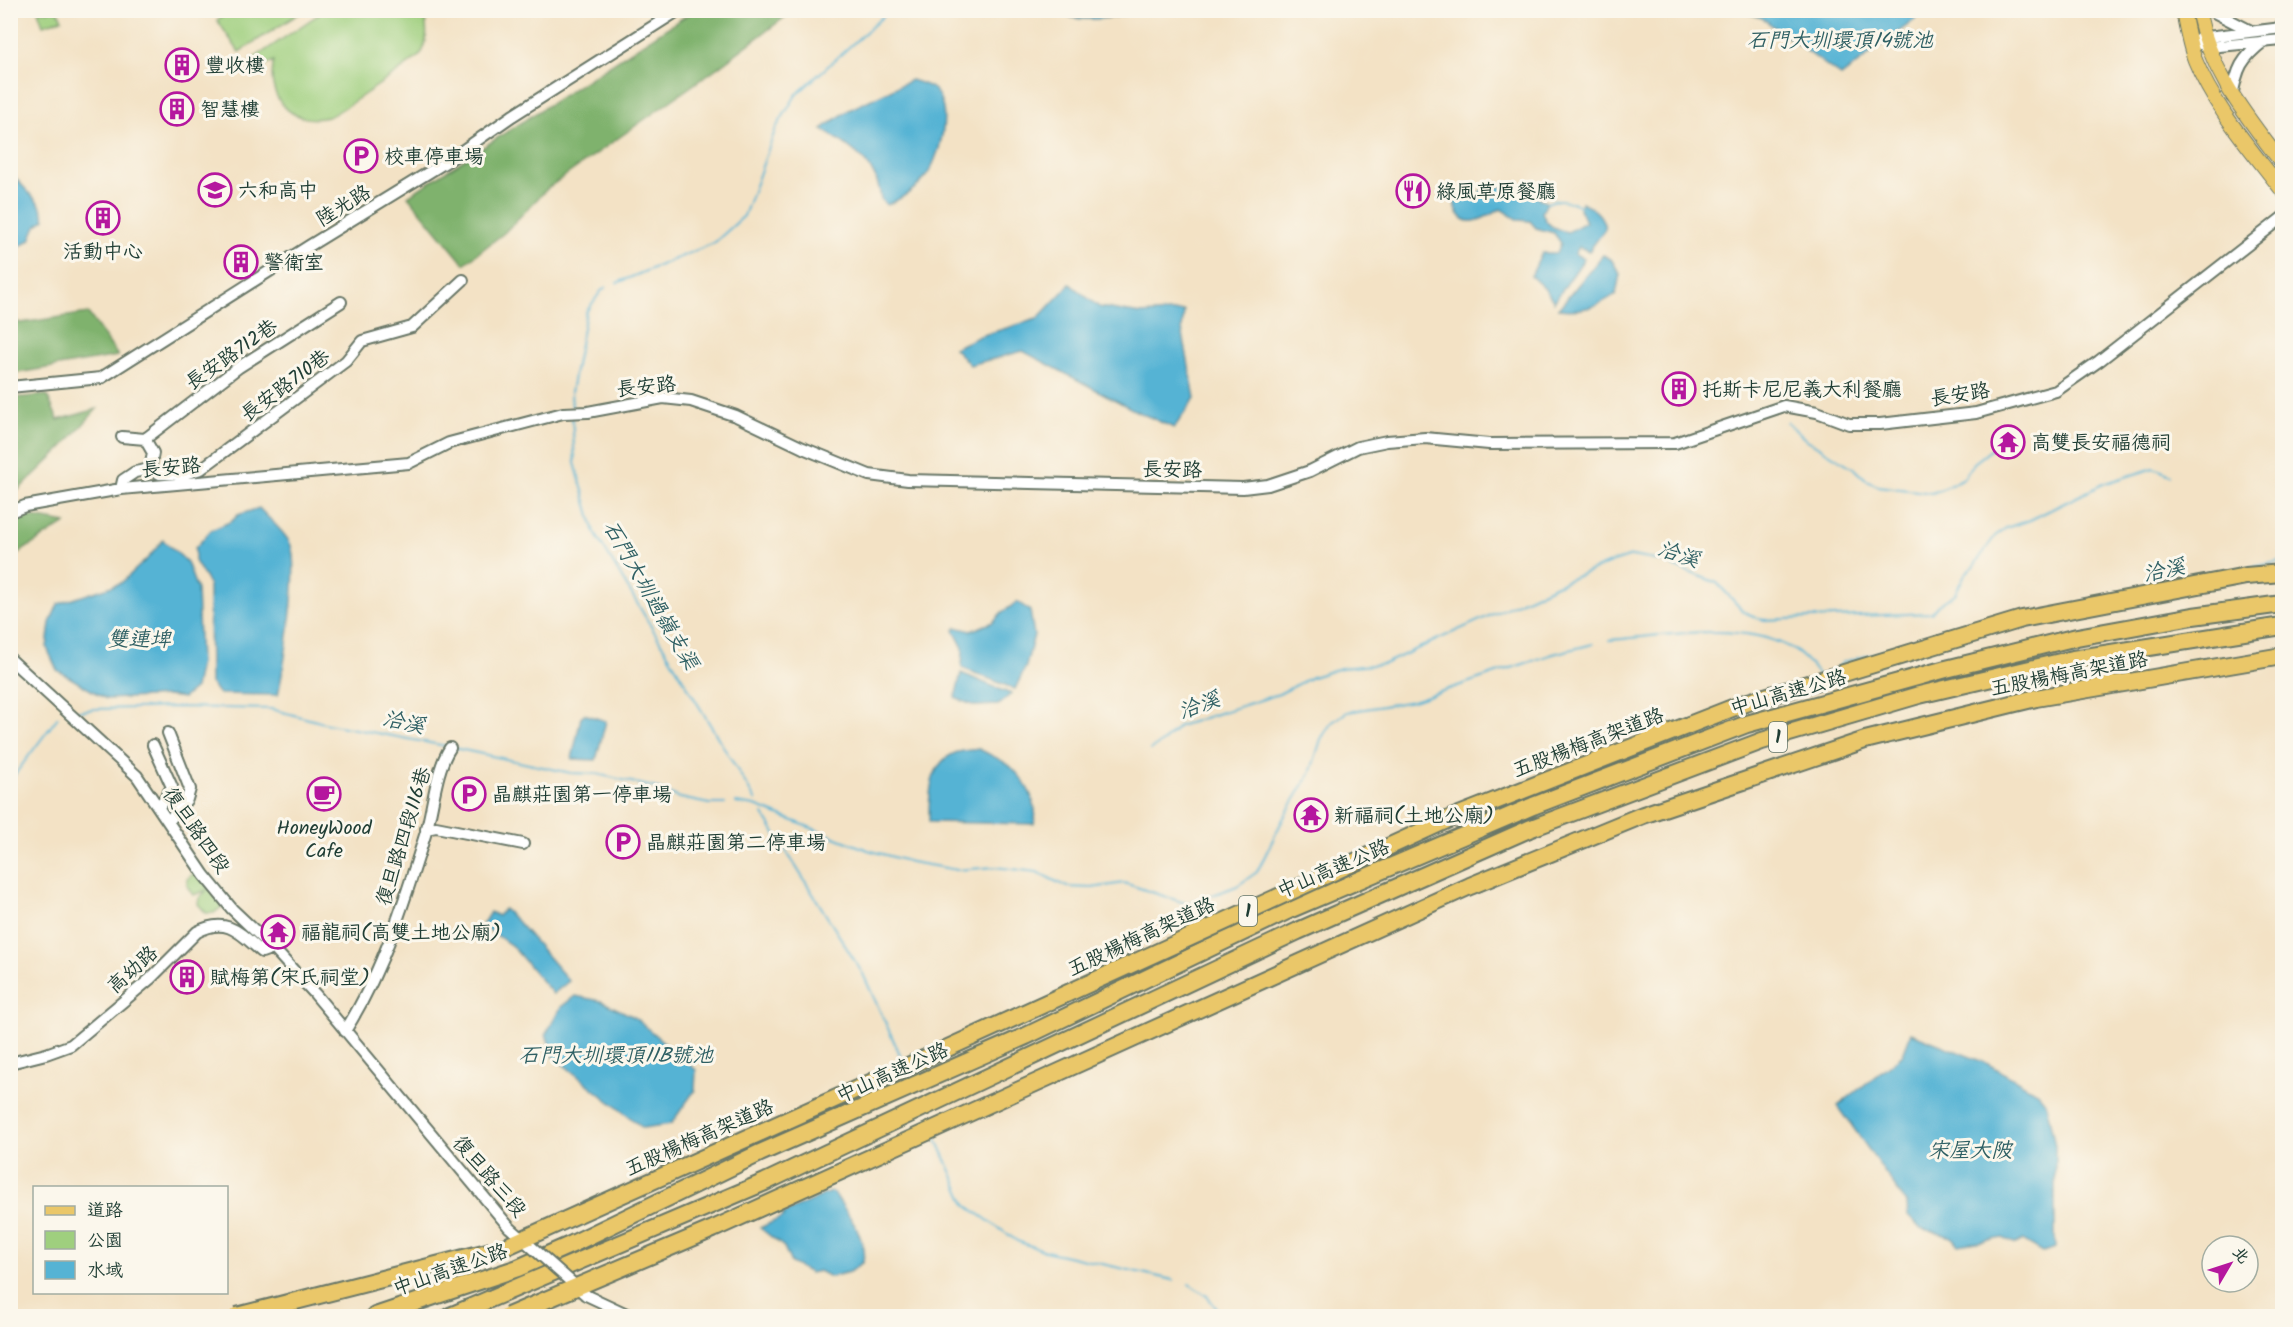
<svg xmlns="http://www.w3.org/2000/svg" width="2293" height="1327" font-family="Kalam,'LXGW WenKai TC',sans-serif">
	<rect width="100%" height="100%" fill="#fbf7ec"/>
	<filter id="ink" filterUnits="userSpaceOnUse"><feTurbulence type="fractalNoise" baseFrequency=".0167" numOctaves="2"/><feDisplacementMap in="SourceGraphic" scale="12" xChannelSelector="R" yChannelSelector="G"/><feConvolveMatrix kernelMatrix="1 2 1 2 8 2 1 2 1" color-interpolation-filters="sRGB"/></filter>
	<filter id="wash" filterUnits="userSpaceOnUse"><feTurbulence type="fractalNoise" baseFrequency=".008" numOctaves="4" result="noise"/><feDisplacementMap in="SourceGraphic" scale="24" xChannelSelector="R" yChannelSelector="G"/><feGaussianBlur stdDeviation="1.35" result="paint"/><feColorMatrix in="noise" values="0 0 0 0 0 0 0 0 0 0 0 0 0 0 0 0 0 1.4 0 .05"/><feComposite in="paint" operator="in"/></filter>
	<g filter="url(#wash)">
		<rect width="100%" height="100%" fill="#f3e2c5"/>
		<!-- green -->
		<path fill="#9fcf7e" stroke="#5f8659" stroke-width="1.5" d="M231,10h72v1l-64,41 -22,-32z
			M325,10l98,1c4,14 7,31 -3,44 -4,5 -86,61 -92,62 -38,9 -63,-20 -54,-56l-17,9 -7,-9z
			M38,11h20l4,8 -19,6z
			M196,871l27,35 -9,7h-8l-8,-9 1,-6 8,-8 -14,5 -6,-9v-7z"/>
		<!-- forest -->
		<path fill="#7fb26d" stroke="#4f7850" stroke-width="1.5" d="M693,11h100l-76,57 -169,120 -44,45 -40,31 -56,-68z
			M88,313l30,43 -107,18v-54l10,3z
			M47,395l11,25 39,-11 -35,39 -51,49v-99z
			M28,516l38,7 -46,29 -9,9v-38z"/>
		<!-- water -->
		<path fill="#55b3d4" stroke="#3a7884" stroke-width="1.5" d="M1050,11h88c-28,9 -60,12 -88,0z
			M1741,11h185l-85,65 -79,-58z
			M911,80c7,2 17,5 22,9 22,18 6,75 -11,92 -9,11 -22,18 -35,24l-6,-5c-3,-38 -31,-53 -59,-71l27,-19z
			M10,172l30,33 5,14 -9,7 -6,14 -19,12z
			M1509,186l21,6 17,11 -5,9c4,14 13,17 26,20l18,-10 -6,-13 2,-7c12,7 21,12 23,27l-16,22 -10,-4 -4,7 9,5 -30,43 -9,-13 -14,-13 11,-23h15l4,-10 -7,-10 -18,-5 -6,-7 -12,-1 -17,-11c-20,11 -40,24 -47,-8l7,-8 11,4 12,-8z
			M1603,255l8,4 9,15 -4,20c-19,13 -34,18 -58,15z
			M1070,284l29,23 42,7 43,-3 -2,18 13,69 -21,30 -38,-17 -113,-60 -53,14 -16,-17 26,-12 57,-17z
			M259,508c10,11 24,22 31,35 11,23 -6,124 -12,152l-59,-1 -9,-11 -1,-99 -14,-23v-13l16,-18 21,-9 6,-6z
			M163,540l24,22 10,28 3,73 -5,25 -12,10 -14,-2 -63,3 -49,-29 -10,-22 3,-25 8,-19 63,-21 28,-26z
			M1018,602l12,9 4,24 -8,31 -11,23 -53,-21 1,-20 -9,-18 2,-3 15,4 22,-9 9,-10z
			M961,673l50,21 -13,11 -23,1 -20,-8z
			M584,714l22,7 -10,39 -24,-1 9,-42z
			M979,749c9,5 21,10 30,16 15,13 31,39 25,59l-105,-2c0,-24 -1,-58 26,-69 7,-3 16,-3 24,-4z
			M504,909l12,11 53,61 -16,13 -41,-48 -30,-21 8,-13 8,4z
			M575,996l26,5 33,16 62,53 -1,20 -24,34 -28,4 -89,-71 -8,-23 15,-27z
			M1911,1033l77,31 50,29 8,10 9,43v102l-12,4 -20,-12 -7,4 -13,-6 -45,7 -6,-8 -32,-9 -12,-12 -1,-12 -69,-98 65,-52z
			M830,1192l4,1c14,22 33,43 29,69l-14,10 -19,5 -11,-6 -9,2 -19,-10 -7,-16 -24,-19 25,-12 -3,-2z"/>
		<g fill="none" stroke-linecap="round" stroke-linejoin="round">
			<!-- stream -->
			<path stroke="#55b3d4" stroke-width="2" d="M1547,203c12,-6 22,-2 34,3
				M617,283l97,-40 30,-27 32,-88 20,-33 94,-85
				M572,408l-1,-16 15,-80 16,-22 4,-3
				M572,416l3,47 20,70 161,268
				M1787,422l17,16 51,31 14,13 9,4 54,7 13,-5 19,-10 10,-15 18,-14
				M2250,568l32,-7
				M1609,640c53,-4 129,-19 178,6 11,5 24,18 31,28
				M1838,668l5,-6 63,-16
				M75,712l19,-3 84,-2 93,2 57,15 118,22
				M454,748l117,25 26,1 56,13 27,11 29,6h16
				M1150,750l14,-9 15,-15 100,-32 33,-17 29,-9 43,-4 177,-81 49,-20 22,-7 28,5 57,22 27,29 19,8 168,-7 7,-8 17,-11 10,-20 9,-8 21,-30 11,-8 24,-8 73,-36 51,-16 17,7
				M10,774l3,3 45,-60
				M736,803l19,3 113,44 43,12 46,8 38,-3 42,5 30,15 25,1 32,-5 64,21 8,-3
				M763,814l100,160 40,87
				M1205,898l32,-12 20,-14 26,-53 27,-45 11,-35 10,-16 16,-11 66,-11 140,-47 40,-10
				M935,1135l31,70 51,36 28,10 128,29
				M1189,1284l17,11 17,21"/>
		</g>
	</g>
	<g filter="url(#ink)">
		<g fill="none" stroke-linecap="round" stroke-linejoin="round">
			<!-- minor casing -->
			<g stroke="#697767" stroke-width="14">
				<path id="minor" d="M2210,10l39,20
					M2199,38l83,-10
					M2189,40l20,7 73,-7
					M2232,97c5,-29 9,-38 32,-56
					M10,387l91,-9 208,-132 140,-86 63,-44 167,-106
					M122,437l23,2 8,14 -3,16
					M145,439l94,-72 102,-65
					M121,489l2,-9 12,-8 15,-3 10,5h24l17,-5 145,-108 16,-20 50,-14 51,-47
					M10,512l15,-6 96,-17 288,-26 40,-20 114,-30 25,-1 75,-14 28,3 45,15 67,32 66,27 39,5 335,8 25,-3 42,-14 48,-24 29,-6 38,-3 64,6 186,-1 109,-37 33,6 32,12h31l96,-11 80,-22 43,-30 183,-143
					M10,659l127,117 67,99 28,34 41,39 42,46 194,233
					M168,733l22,56 -3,10 -18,22
					M153,745l19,42 -13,20
					M426,829l10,-2 87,17
					M345,1031c38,-60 60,-131 81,-199 7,-25 10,-63 24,-84
					M10,1063l36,-9 25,-9 79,-66 47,-47c30,-16 43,1 65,20l11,-4
					M586,1295l45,21
					M536,1316l8,-2 18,2"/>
			</g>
			<!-- major casing -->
			<g stroke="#697767" stroke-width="16">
				<path id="major" d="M2183,10c3,17 6,34 12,50 20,49 56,89 87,130
					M2198,10c13,64 46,103 84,153"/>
			</g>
			<!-- highway casing -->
			<g stroke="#697767" stroke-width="20">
				<path id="highway" d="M375,1316l143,-48 52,-23 190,-92 266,-117 263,-126 244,-104 214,-82 199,-55 131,-32 116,-21 89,-12
					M450,1316l315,-134 533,-251 231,-102 233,-88 157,-46 154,-36 209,-33"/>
			</g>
			<!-- minor -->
			<use href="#minor" stroke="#fff" stroke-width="10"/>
			<!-- major -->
			<use href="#major" stroke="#eac769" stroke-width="14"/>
			<!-- highway -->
			<use href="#highway" stroke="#eac769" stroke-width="16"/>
			<!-- minor-bridge casing -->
			<g stroke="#697767" stroke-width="14" stroke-linecap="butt">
				<path id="minor-bridge" d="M509,1227l77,68"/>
			</g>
			<!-- highway-bridge casing -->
			<g stroke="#697767" stroke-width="20" stroke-linecap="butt">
				<path id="highway-bridge" d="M237,1316l266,-68 436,-196 510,-233 296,-116 277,-84 224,-43 36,-3
					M508,1316l205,-87 757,-343 173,-71 222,-75 171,-42 246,-42"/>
			</g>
			<!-- minor-bridge -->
			<use href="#minor-bridge" stroke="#fff" stroke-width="10"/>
			<!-- highway-bridge -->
			<use href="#highway-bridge" stroke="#eac769" stroke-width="16"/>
		</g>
	</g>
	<!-- icons -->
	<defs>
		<g id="building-ring" transform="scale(1.725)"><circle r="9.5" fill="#fbf7ec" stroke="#b5179e" stroke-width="1.5"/><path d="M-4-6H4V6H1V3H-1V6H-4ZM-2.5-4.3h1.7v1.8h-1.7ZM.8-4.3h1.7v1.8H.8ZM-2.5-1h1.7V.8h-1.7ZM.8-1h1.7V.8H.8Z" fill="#b5179e"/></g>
		<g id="parking-ring" transform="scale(1.725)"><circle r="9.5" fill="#fbf7ec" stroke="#b5179e" stroke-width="1.5"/><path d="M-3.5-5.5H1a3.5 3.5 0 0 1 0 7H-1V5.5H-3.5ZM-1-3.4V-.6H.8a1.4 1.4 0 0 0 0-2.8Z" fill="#b5179e"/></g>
		<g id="school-ring" transform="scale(1.725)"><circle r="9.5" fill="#fbf7ec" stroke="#b5179e" stroke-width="1.5"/><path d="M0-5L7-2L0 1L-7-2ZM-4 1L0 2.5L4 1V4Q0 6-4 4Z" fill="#b5179e"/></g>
		<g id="restaurant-ring" transform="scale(1.725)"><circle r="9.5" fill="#fbf7ec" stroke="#b5179e" stroke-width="1.5"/><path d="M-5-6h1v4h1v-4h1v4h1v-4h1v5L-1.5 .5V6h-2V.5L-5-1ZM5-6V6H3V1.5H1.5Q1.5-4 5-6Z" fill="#b5179e"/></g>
		<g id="temple-ring" transform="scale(1.725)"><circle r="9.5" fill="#fbf7ec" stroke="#b5179e" stroke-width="1.5"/><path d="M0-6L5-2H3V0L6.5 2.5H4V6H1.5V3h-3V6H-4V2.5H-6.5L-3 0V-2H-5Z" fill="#b5179e"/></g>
		<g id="cafe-ring" transform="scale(1.725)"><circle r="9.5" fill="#fbf7ec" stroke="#b5179e" stroke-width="1.5"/><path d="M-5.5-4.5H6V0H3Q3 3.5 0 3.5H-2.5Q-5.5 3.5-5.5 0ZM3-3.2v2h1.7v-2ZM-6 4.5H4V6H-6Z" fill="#b5179e"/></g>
	</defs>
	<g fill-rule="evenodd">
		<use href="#building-ring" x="182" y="65"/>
		<use href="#building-ring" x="177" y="109"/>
		<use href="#parking-ring" x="361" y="156"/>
		<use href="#school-ring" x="215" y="190"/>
		<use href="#restaurant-ring" x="1413" y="191"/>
		<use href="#building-ring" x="103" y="218"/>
		<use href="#building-ring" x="241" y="262"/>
		<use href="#building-ring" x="1679" y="389"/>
		<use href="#temple-ring" x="2008" y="442"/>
		<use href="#cafe-ring" x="324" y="794"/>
		<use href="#parking-ring" x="469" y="794"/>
		<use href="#temple-ring" x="1311" y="815"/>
		<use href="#parking-ring" x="623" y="842"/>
		<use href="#temple-ring" x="278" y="932"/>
		<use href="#building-ring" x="187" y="977"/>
	</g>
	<g text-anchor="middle" stroke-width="6" stroke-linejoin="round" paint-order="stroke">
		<!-- shield labels -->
		<g fill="#fbf7ec" stroke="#61756b" stroke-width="1.5">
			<rect x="1769" y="722" width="18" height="30" rx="4.5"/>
			<rect x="1239" y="896" width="18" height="30" rx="4.5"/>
		</g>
		<g font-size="18" font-weight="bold" fill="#1f3d34">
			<text x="1778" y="743">1</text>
			<text x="1248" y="917">1</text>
		</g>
		<!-- poi labels -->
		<g font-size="20" fill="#1f3d34" stroke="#fbf7ec" text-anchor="start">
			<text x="205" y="72">豐收樓</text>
			<text x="200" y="116">智慧樓</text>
			<text x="384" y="163">校車停車場</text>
			<text x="238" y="197">六和高中</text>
			<text x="1436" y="198">綠風草原餐廳</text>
			<text x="103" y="258" text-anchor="middle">活動中心</text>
			<text x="264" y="269">警衛室</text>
			<text x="1702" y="396">托斯卡尼尼義大利餐廳</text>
			<text x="2031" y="449">高雙長安福德祠</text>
			<text x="492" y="801">晶麒莊園第一停車場</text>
			<text x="1334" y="822">新福祠(土地公廟)</text>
			<text x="324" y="834" text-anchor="middle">HoneyWood<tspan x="324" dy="23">Cafe</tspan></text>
			<text x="646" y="849">晶麒莊園第二停車場</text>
			<text x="301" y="939">福龍祠(高雙土地公廟)</text>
			<text x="210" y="984">賦梅第(宋氏祠堂)</text>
		</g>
		<!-- street labels -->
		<g font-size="20" fill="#1f3d34" stroke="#fbf7ec">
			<text transform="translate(343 205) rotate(-32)" y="7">陸光路</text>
			<text transform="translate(231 354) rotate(-35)" y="7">長安路712巷</text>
			<text transform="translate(285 385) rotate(-37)" y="7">長安路710巷</text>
			<text transform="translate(646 386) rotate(-6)" y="7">長安路</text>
			<text transform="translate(1960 394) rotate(-9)" y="7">長安路</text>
			<text transform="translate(171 467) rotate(-5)" y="7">長安路</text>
			<text transform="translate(1172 469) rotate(1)" y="7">長安路</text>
			<text transform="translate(2069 673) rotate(-11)" y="7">五股楊梅高架道路</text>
			<text transform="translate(1788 692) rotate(-16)" y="7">中山高速公路</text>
			<text transform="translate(1588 742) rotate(-21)" y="7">五股楊梅高架道路</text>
			<text transform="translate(197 830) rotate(55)" y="7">復旦路四段</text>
			<text transform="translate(403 836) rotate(-73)" y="7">復旦路四段116巷</text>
			<text transform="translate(1333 868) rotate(-23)" y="7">中山高速公路</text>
			<text transform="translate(1141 936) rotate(-25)" y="7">五股楊梅高架道路</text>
			<text transform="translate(132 969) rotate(-42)" y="7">高幼路</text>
			<text transform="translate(892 1072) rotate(-24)" y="7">中山高速公路</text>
			<text transform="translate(699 1137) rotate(-24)" y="7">五股楊梅高架道路</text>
			<text transform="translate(490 1176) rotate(49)" y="7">復旦路三段</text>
			<text transform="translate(450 1269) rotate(-19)" y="7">中山高速公路</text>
		</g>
		<!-- water labels -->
		<g font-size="21" font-style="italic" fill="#2f6064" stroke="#fbf7ec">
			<text x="1840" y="47">石門大圳環頂14號池</text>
			<text transform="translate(1679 554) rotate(18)" y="7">洽溪</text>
			<text transform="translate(2164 570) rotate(-12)" y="7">洽溪</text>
			<text transform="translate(651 595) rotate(60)" y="7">石門大圳過嶺支渠</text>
			<text x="139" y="646">雙連埤</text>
			<text transform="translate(1199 705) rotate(-20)" y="7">洽溪</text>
			<text transform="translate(404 722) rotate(12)" y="7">洽溪</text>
			<text x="616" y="1062">石門大圳環頂11B號池</text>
			<text x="1970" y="1157">宋屋大陂</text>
		</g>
	</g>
	<!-- margin -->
	<rect width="2293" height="1327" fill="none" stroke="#fbf7ec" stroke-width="36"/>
	<!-- legend -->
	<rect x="33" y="1186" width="195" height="108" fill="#fbf7ec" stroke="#a3ada2" stroke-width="1.5"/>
	<rect x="45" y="1206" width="30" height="9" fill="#eac769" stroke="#a3ada2" stroke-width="1.5"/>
	<text x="87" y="1216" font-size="18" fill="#1f3d34">道路</text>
	<rect x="45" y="1231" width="30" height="18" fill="#9fcf7e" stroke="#a3ada2" stroke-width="1.5"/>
	<text x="87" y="1246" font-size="18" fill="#1f3d34">公園</text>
	<rect x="45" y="1261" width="30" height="18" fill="#55b3d4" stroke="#a3ada2" stroke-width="1.5"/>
	<text x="87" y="1276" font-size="18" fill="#1f3d34">水域</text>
	<!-- north arrow -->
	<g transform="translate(2230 1264) rotate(51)"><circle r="28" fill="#fbf7ec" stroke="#a3ada2" stroke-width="1.5"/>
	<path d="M0-4.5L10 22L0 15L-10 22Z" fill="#b5179e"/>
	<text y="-9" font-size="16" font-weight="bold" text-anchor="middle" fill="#1f3d34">北</text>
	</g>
</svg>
